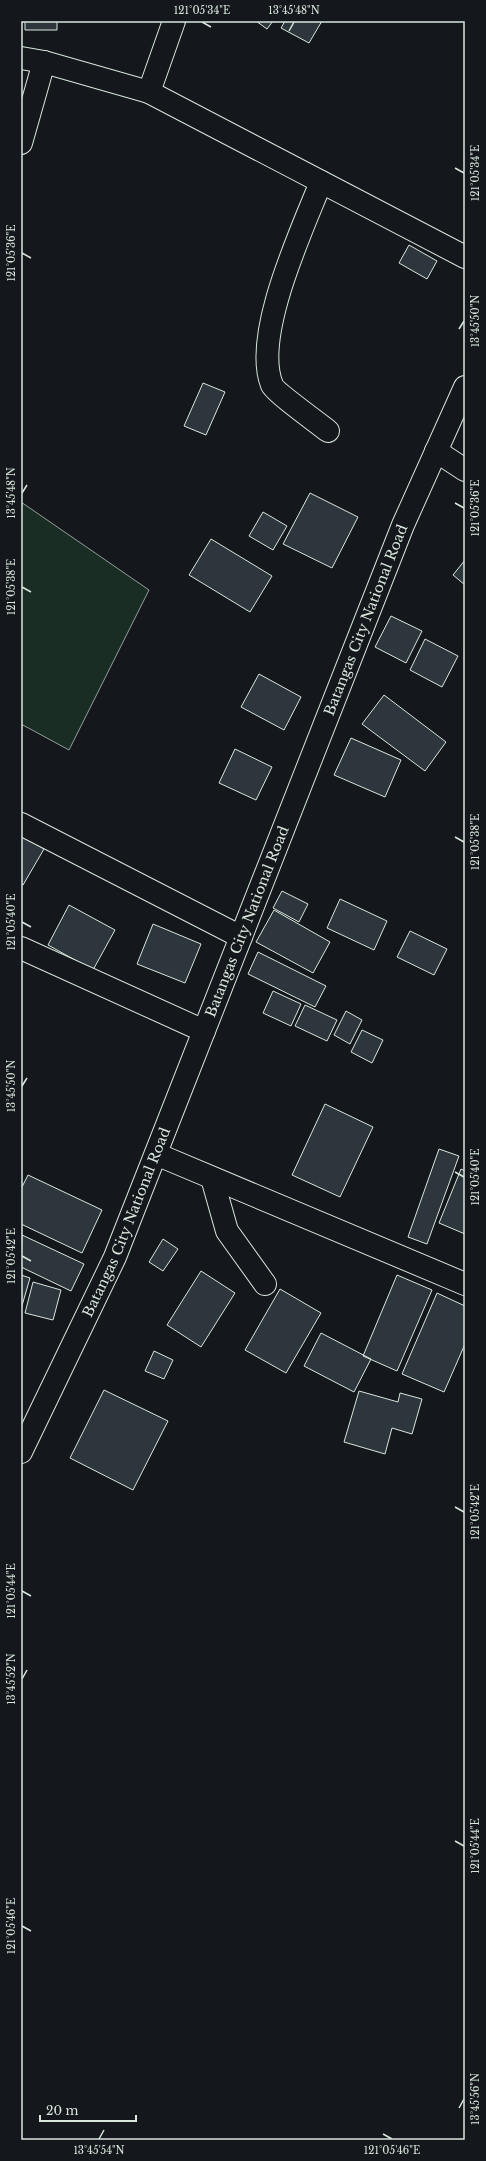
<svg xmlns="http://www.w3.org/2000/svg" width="486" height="2161" font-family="'Libre Baskerville',serif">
	<rect width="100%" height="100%" fill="#14181c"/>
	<!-- green -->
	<path fill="#1a2d24" stroke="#939e99" d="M21,502l128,88 -80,160 -48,-26z"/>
	<!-- building -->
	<path fill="#2c363c" stroke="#d8e6dc" d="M25,21h32v9h-32z
		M256,21h17l-6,8z
		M285,21h37l-13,22 -28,-15z
		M409,245l28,16 -10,18 -28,-16z
		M203,383l22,9 -19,43 -22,-9z
		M310,493l48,24 -26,51 -49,-24z
		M263,512l24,14 -14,24 -24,-14z
		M211,539l61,37 -22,36 -61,-37z
		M465,560v25l-12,-10z
		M391,616l31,15 -16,32 -31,-16z
		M425,639l33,17 -16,31 -32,-17z
		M259,674l42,23 -17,33 -43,-23z
		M384,695l62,47 -21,29 -63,-47z
		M351,738l50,22 -16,37 -51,-22z
		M235,749l37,18 -16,33 -37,-17z
		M21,835l23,14 -21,36 -2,-1z
		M282,891l26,13 -9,18 -26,-14z
		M340,899l47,22 -13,29 -47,-22z
		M69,905l46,25 -22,40 -45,-25z
		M274,910l56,32 -17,31 -57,-31z
		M153,924l48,20 -16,39 -48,-19z
		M410,931l37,18 -13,26 -37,-18z
		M258,952l68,34 -11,21 -67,-33z
		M273,991l28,13 -10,22 -28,-13z
		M305,1005l32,15 -10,21 -32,-15z
		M346,1011l16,9 -12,24 -16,-9z
		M362,1030l21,10 -11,23 -21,-11z
		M325,1104l48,23 -33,70 -48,-22z
		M439,1149l20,7 -32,88 -19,-7z
		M461,1169l4,2v63l-26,-11z
		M28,1175l74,35 -20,43 -61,-29v-35z
		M22,1235l62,29 -13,27 -50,-24z
		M163,1239l15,10 -15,22 -14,-9z
		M201,1271l34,22 -34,54 -34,-22z
		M21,1275l9,3 -9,31z
		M397,1275l35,15 -35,81 -34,-15z
		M33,1282l28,8 -8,30 -28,-7z
		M280,1289l41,24 -35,60 -41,-23z
		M437,1293l28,13v38l-21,48 -42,-18z
		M321,1333l50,26 -17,33 -50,-26z
		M154,1351l19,9 -9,19 -19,-8z
		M104,1390l64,31 -35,69 -63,-32z
		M359,1391l39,11 2,-9 22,6 -10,35 -20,-6 -7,26 -41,-12z"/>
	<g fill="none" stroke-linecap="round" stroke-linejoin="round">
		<!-- minor casing -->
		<g stroke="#d8e6dc" stroke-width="24">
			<g id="minor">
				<path d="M21,58l23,4 105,30 316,165"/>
				<path d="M149,92l25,-71"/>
				<path d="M21,143l23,-81"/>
				<path d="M321,182c-19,48 -69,154 -49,203 3,7 46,38 56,46"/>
				<path d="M436,451l29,19"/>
				<path d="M21,824l220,113"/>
				<path d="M21,948l183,83"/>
				<path d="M156,1154l309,130"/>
				<path d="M212,1178l15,53 38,53"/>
				<path id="s1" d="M21,1452l94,-195 288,-732 62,-138"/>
			</g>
		</g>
		<!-- minor -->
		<use href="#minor" stroke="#14181c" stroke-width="22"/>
	</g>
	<!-- ticks -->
	<path fill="none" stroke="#d8e6dc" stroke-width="1.5" d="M202,22l9,5M289,31l5,-9M455,168l9,5M22,253l9,5M459,329l5,-8M22,493l5,-8M455,503l9,5M22,587l9,5M455,837l9,5M22,922l9,5M22,1086l5,-8M455,1172l9,5M22,1256l9,5M455,1507l9,5M22,1591l9,5M22,1679l5,-9M455,1841l9,5M22,1926l9,5M459,2108l5,-9M383,2134l9,5M99,2139l5,-9"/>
	<g text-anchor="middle" stroke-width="3" stroke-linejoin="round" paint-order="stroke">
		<!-- street labels -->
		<g font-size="14" fill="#d8e6dc" stroke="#14181c">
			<text dy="5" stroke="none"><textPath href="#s1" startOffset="901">Batangas City National Road</textPath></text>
			<text dy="5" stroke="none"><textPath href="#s1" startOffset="577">Batangas City National Road</textPath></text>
			<text dy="5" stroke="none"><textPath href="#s1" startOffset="253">Batangas City National Road</textPath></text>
		</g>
	</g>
	<!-- border -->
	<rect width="486" height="2161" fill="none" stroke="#14181c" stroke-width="44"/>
	<!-- scale -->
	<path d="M40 2115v6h96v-6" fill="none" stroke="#d8e6dc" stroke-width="2"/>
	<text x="46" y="2115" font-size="12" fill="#d8e6dc" stroke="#14181c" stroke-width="3" paint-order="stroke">20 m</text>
	<rect x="22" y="22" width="442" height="2117" fill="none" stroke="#d8e6dc" stroke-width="1.5"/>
	<g font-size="10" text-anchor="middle" fill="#d8e6dc">
		<text x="202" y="14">121°05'34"E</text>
		<text x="294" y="14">13°45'48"N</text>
		<text transform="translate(475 173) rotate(-90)" y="4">121°05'34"E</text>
		<text transform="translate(11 253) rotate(-90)" y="4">121°05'36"E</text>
		<text transform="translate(475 321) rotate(-90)" y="4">13°45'50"N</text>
		<text transform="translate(11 493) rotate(-90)" y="4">13°45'48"N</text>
		<text transform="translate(475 508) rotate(-90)" y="4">121°05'36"E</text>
		<text transform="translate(11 587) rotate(-90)" y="4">121°05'38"E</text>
		<text transform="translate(475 842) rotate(-90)" y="4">121°05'38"E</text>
		<text transform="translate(11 922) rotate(-90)" y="4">121°05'40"E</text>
		<text transform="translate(11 1086) rotate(-90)" y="4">13°45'50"N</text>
		<text transform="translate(475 1177) rotate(-90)" y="4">121°05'40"E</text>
		<text transform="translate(11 1256) rotate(-90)" y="4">121°05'42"E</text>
		<text transform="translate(475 1512) rotate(-90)" y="4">121°05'42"E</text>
		<text transform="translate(11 1591) rotate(-90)" y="4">121°05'44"E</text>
		<text transform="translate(11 1679) rotate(-90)" y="4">13°45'52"N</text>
		<text transform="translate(475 1846) rotate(-90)" y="4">121°05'44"E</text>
		<text transform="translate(11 1926) rotate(-90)" y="4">121°05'46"E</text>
		<text transform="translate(475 2099) rotate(-90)" y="4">13°45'56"N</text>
		<text x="99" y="2154">13°45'54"N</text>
		<text x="392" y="2154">121°05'46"E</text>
	</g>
</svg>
